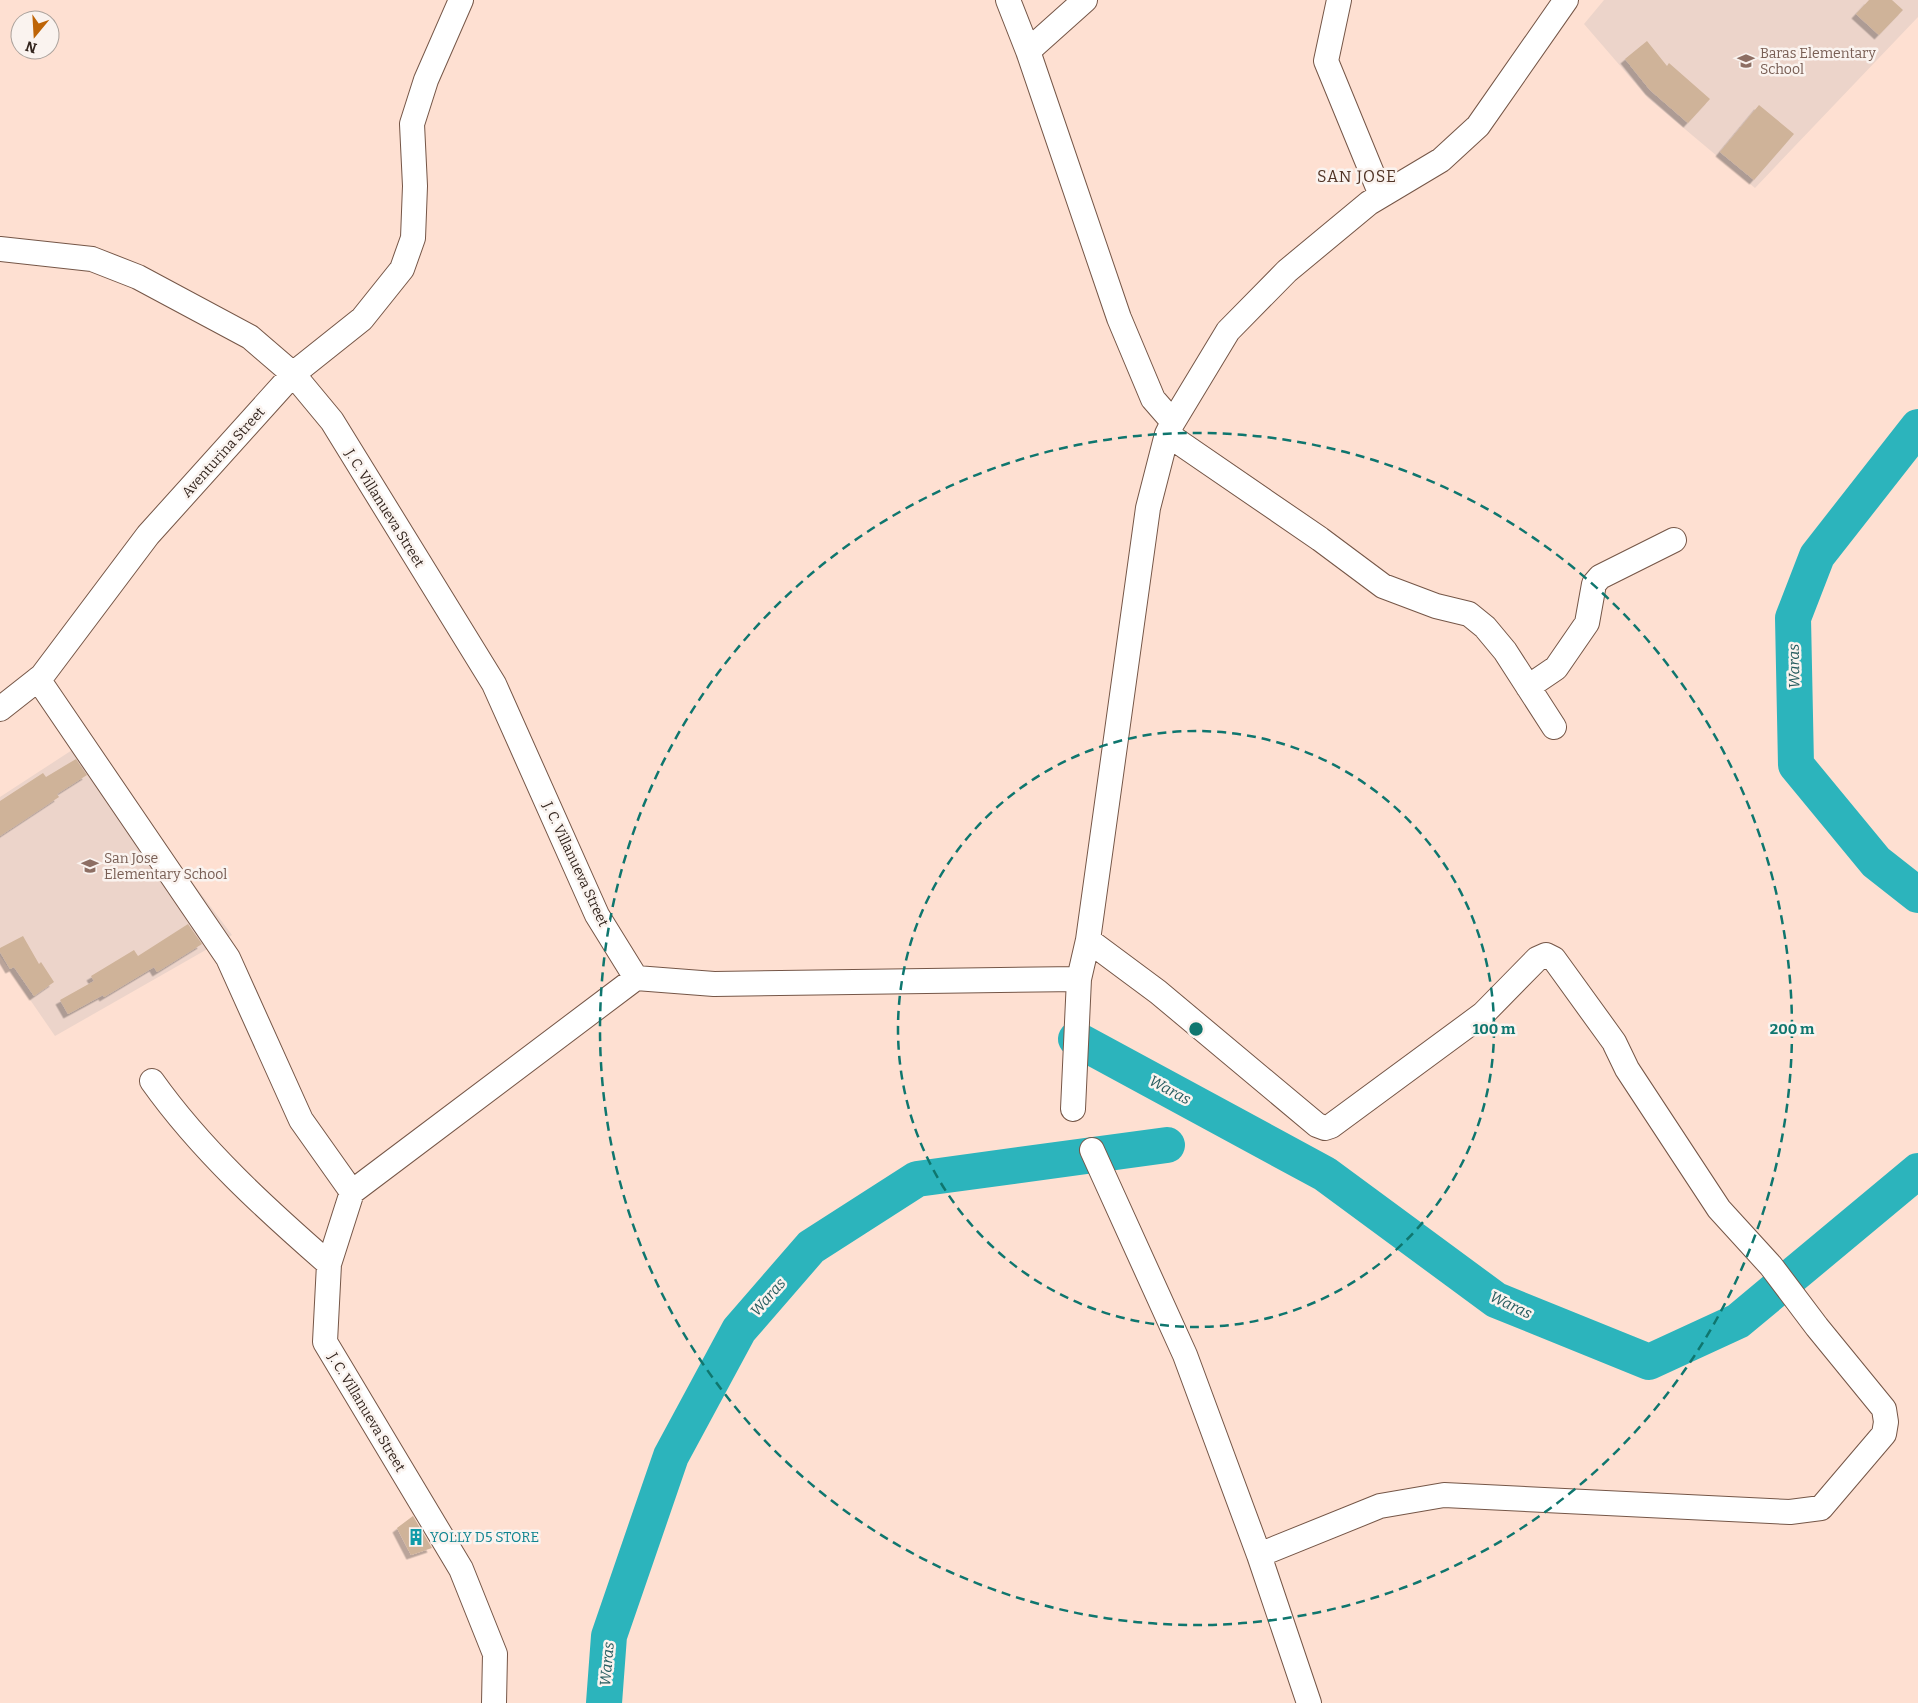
<svg xmlns="http://www.w3.org/2000/svg" width="1918" height="1703" font-family="Bitter,serif">
	<defs>
		<filter id="shadow"><feDropShadow dx="-4.5" dy="4.5" stdDeviation="0" flood-color="#0004"/></filter>
	</defs>
	<rect width="100%" height="100%" fill="#fee0d2"/>
	<!-- education -->
	<path fill="#ecd4ca" d="M1604,0h314v17l-163,171 -107,-90 -64,-74z
		M86,741l146,194 -177,101 -55,-80v-159z"/>
	<g fill="none" stroke-linecap="round" stroke-linejoin="round">
		<!-- river -->
		<path stroke="#2cb4bc" stroke-width="36" d="M1918,427l-101,129 -24,62 3,147 80,97 42,33
			M1076,1039l249,135 171,126 153,62 89,-41 180,-150
			M604,1703l5,-67 62,-180 68,-126 72,-83 106,-68 250,-34"/>
	</g>
	<!-- building -->
	<path fill="#cfb399" filter="url(#shadow)" d="M1869,0h23l11,10 -24,25 -23,-21z
		M1647,41l20,25 2,-3 41,36 -22,24 -38,-33 -25,-31z
		M1759,105l35,29 -40,46 -34,-28z
		M76,759l11,16 -30,19 2,3 -59,39v-35l43,-28 3,4z
		M188,924l14,20 -45,28 -3,-5 -50,30 -1,-2 -35,19 -8,-14 34,-19 -3,-5 43,-26 4,6z
		M23,936l16,28 2,-2 13,20 -20,14 -20,-29 -4,2 -10,-17v-4z
		M413,1516l19,32 -21,7 -14,-27z"/>
	<g fill="none" stroke-linecap="round" stroke-linejoin="round">
		<!-- minor casing -->
		<g stroke="#755647" stroke-width="26">
			<path id="minor" d="M1008,0l20,51 91,267 34,81 20,23
				M1339,0l-13,61 55,134
				M1028,51l57,-51
				M0,249l92,10 46,18 112,60 43,37 39,47 162,263 103,231 39,63
				M1167,434l153,105 63,47 53,20 33,8 16,13 20,24 49,76
				M38,679l190,279 73,162 51,72
				M1528,687l28,-19 31,-45 7,-39 6,-7 74,-37
				M0,709l42,-33 106,-141 145,-161 69,-55 40,-50 11,-31 2,-52 -3,-62 14,-44 35,-80
				M1088,940l70,52 159,133 8,3 6,-2 152,-112 54,-55 9,-4 8,4 60,83 13,27 92,140 52,57 46,61 67,82 2,13 -2,12 -63,74 -31,4 -346,-17 -64,11 -121,49
				M636,978l78,6 365,-5
				M152,1081c49,69 114,128 177,183
				M1073,1109l6,-130 9,-39 60,-432 19,-74 6,-12 55,-91 59,-60 82,-68 72,-43 37,-34 88,-126
				M1092,1150l93,205 74,200 50,148
				M494,1703l1,-49 -34,-85 -136,-227 4,-78 23,-72 284,-214"/>
		</g>
		<!-- minor -->
		<use href="#minor" stroke="#fff" stroke-width="24"/>
	</g>
	<!-- distance rings -->
	<g fill="none" stroke="#0f766e" stroke-width="2.5" stroke-dasharray="9 6">
		<circle cx="1196" cy="1029" r="298"/>
		<circle cx="1196" cy="1029" r="596"/>
	</g>
	<!-- icons -->
	<defs>
		<g id="school-bare" transform="scale(1.35)"><path d="M0-5L7-2L0 1L-7-2ZM-4 1L0 2.5L4 1V4Q0 6-4 4Z" fill="#8d6e63" stroke="#faf3ef" stroke-width="2.5" paint-order="stroke"/></g>
		<g id="building-bare" transform="scale(1.35)"><path d="M-4-6H4V6H1V3H-1V6H-4ZM-2.5-4.3h1.7v1.8h-1.7ZM.8-4.3h1.7v1.8H.8ZM-2.5-1h1.7V.8h-1.7ZM.8-1h1.7V.8H.8Z" fill="#0f9aa8" stroke="#faf3ef" stroke-width="2.5" paint-order="stroke"/></g>
	</defs>
	<g fill-rule="evenodd">
		<use href="#school-bare" x="1746" y="61"/>
		<use href="#school-bare" x="90" y="866"/>
		<use href="#building-bare" x="416" y="1537"/>
	</g>
	<g text-anchor="middle" stroke-width="5" stroke-linejoin="round" paint-order="stroke">
		<!-- education labels -->
		<g font-size="14" fill="#785e54" stroke="#faf3ef" text-anchor="start">
			<text x="1760" y="58">Baras Elementary<tspan x="1760" dy="16">School</tspan></text>
			<text x="104" y="863">San Jose<tspan x="104" dy="16">Elementary School</tspan></text>
		</g>
		<!-- street labels -->
		<g font-size="14" fill="#33251e" stroke="#faf3ef">
			<text transform="translate(223 452) rotate(-48)" y="5">Aventurina Street</text>
			<text transform="translate(385 508) rotate(58)" y="5">J. C. Villanueva Street</text>
			<text transform="translate(576 864) rotate(65)" y="5">J. C. Villanueva Street</text>
			<text transform="translate(367 1412) rotate(59)" y="5">J. C. Villanueva Street</text>
		</g>
		<!-- culture labels -->
		<g font-size="14" fill="#0d838f" stroke="#faf3ef" text-anchor="start">
			<text x="430" y="1542">YOLLY D5 STORE</text>
		</g>
		<!-- water labels -->
		<g font-size="15" font-style="italic" fill="#255b5e" stroke="#faf3ef">
			<text transform="translate(1794 666) rotate(-91)" y="5">Waras</text>
			<text transform="translate(1170 1090) rotate(28)" y="5">Waras</text>
			<text transform="translate(768 1297) rotate(-49)" y="5">Waras</text>
			<text transform="translate(1511 1305) rotate(25)" y="5">Waras</text>
			<text transform="translate(607 1664) rotate(-85)" y="5">Waras</text>
		</g>
		<!-- quarter labels -->
		<g font-size="16" letter-spacing="1" fill="#503325" stroke="#faf3ef">
			<text x="1357" y="182">SAN JOSE</text>
		</g>
	</g>
	<circle cx="1196" cy="1029" r="8" fill="#0f766e" stroke="#faf3ef" stroke-width="2.5"/>
	<g font-size="15" text-anchor="middle" font-weight="bold" fill="#0f766e" stroke="#faf3ef" stroke-width="5" stroke-linejoin="round" paint-order="stroke">
		<text x="1494" y="1034">100 m</text>
		<text x="1792" y="1034">200 m</text>
	</g>
	<!-- north arrow -->
	<g transform="translate(35 35) rotate(198)"><circle r="24" fill="#faf3ef" stroke="#aaa19b"/>
	<path d="M0-4L9 19L0 12L-9 19Z" fill="#be6406"/>
	<text y="-8" font-size="14" font-weight="bold" text-anchor="middle" fill="#33251e">N</text>
	</g>
</svg>
